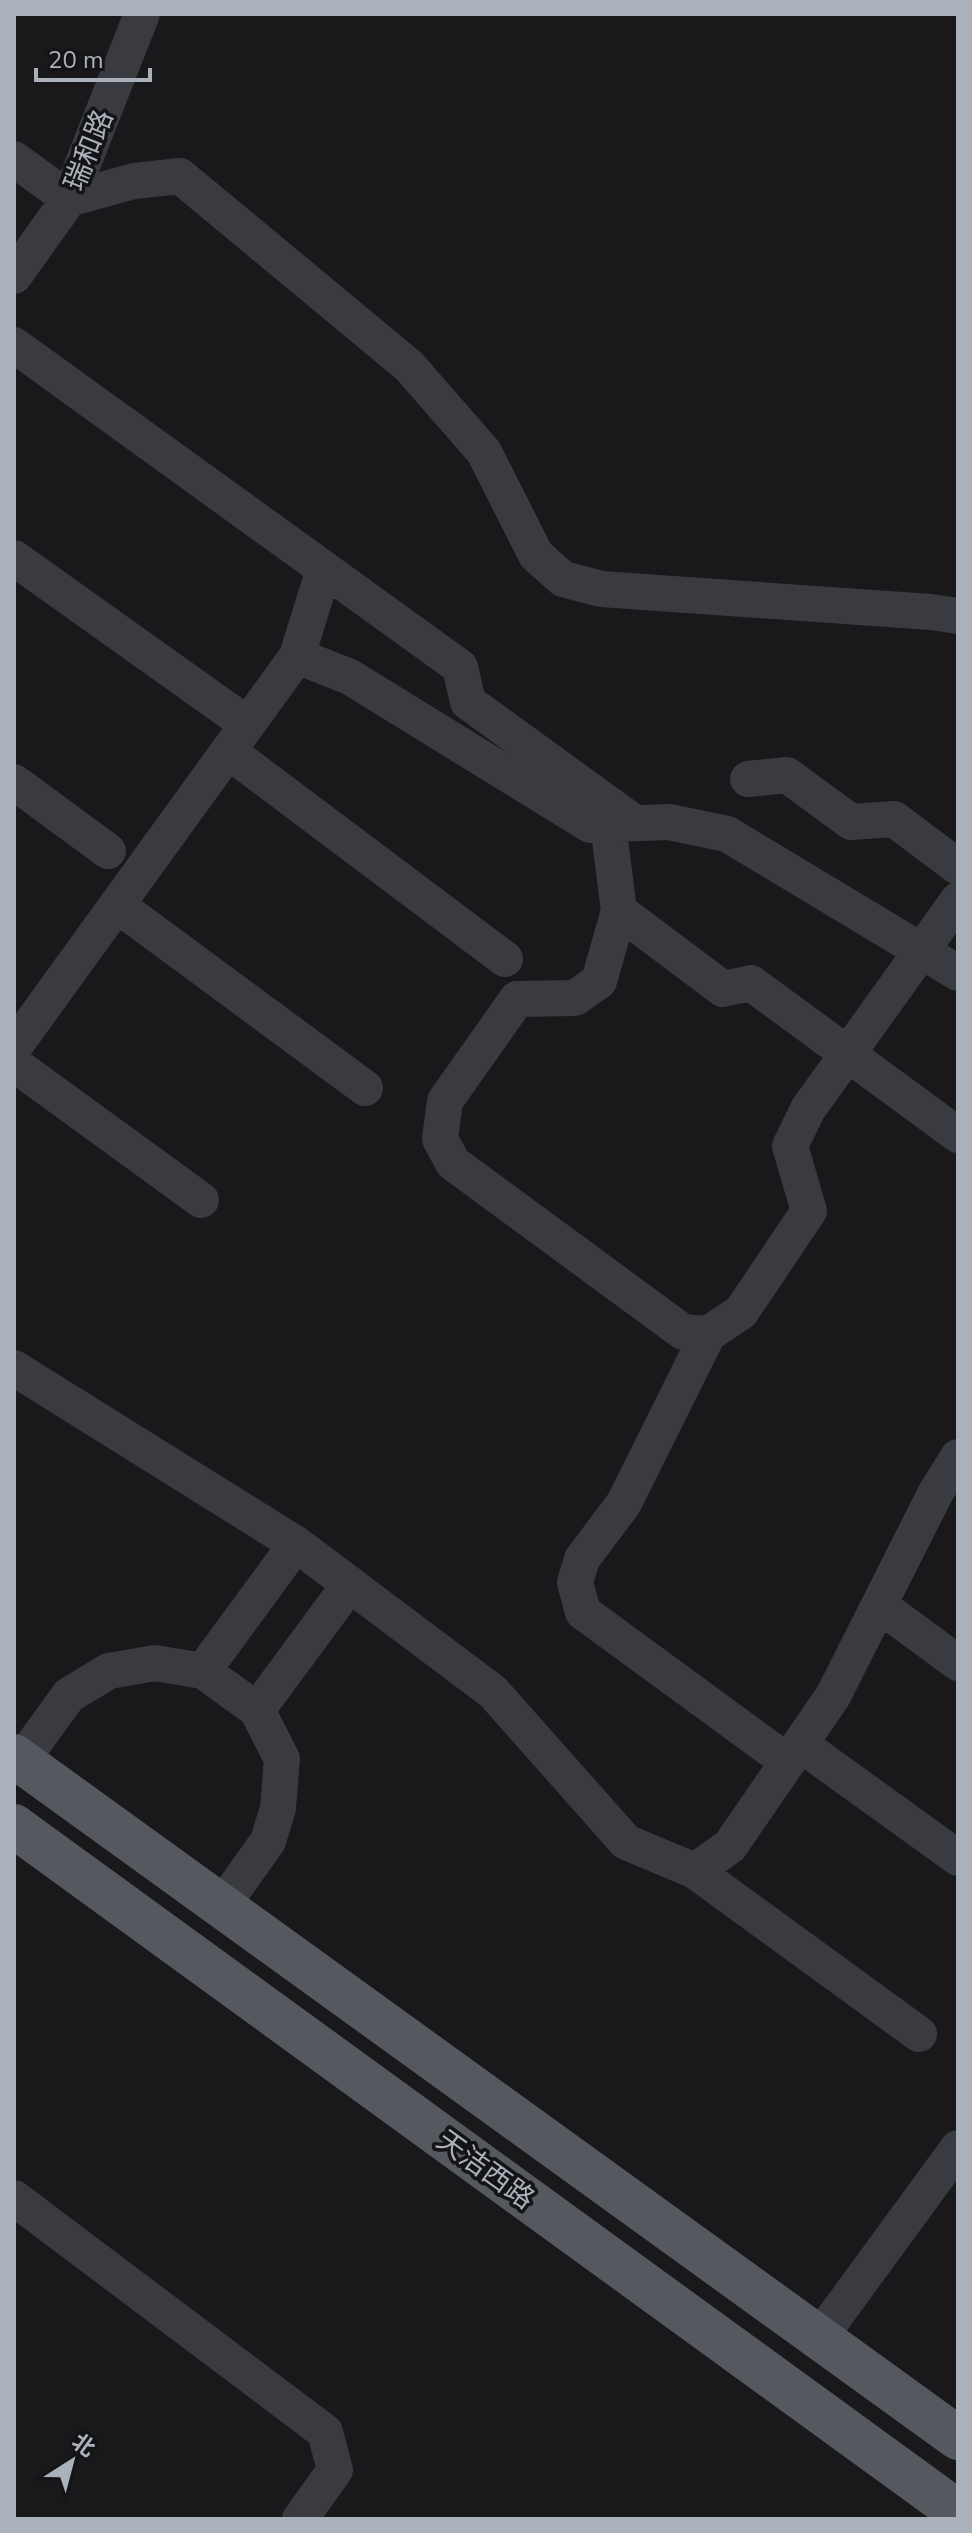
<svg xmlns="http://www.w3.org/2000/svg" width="972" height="2533" font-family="'Nunito Sans','Noto Sans SC',sans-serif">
	<rect width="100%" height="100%" fill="#19191b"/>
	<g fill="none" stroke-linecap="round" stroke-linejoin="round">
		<!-- minor -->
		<path stroke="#3a3b40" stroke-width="36" d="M14,159l55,40 65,-18 46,-5 229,190 75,86 52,103 27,24 38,10 330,23 27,4
			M14,276l55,-77 73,-185
			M14,345l446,322 8,35 167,121
			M14,558l233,166
			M297,656l27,-87
			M228,751l277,208
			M748,779l39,-4 64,47 43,-3 64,48
			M14,782l94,69
			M608,824l11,87 -20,70 -24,17 -58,1 -72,102 -5,38 13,24 230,169 25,2 33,-22 68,-101 -19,-65 18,-37 150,-209
			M117,905l248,183
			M619,911l104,78 28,-6 207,152
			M14,1047l283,-391 53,21 240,148 79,-3 58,12 231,139
			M14,1064l187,136
			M708,1334l-84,169 -42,56 -7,23 8,30 205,150
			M14,1368l282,176 197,148 133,150 69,29 35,-25 103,-150 103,-204 22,-35
			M879,1605l79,58
			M203,1671l93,-127
			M257,1710l93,-126
			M800,1744l158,114
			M21,1761l48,-66 40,-24 46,-8 48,8 54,39 25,49 -4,49 -10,33 -46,65
			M695,1871l224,163
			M14,2198l311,234 10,38 -35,49
			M819,2338l139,-190"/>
		<!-- major -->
		<path stroke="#565860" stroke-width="44" d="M14,1756l944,682
			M14,1826l944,686"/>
	</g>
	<g text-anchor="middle" stroke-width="7" stroke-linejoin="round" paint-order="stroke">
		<!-- street labels -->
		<g font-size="28" fill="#abb1bb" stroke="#141416">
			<text transform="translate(88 150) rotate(-68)" y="10">瑞和路</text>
			<text transform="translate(486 2169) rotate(36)" y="10">天洁西路</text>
		</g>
	</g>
	<!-- border -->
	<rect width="972" height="2533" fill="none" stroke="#abb1bb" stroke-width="32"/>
	<!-- north arrow -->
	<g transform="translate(72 2461) rotate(36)" stroke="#141416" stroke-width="6" paint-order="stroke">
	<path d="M0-6L14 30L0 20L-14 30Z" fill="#abb1bb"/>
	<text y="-12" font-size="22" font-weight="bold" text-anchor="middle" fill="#abb1bb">北</text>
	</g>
	<!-- scale -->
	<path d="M36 68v12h114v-12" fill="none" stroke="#abb1bb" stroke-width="4"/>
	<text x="48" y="68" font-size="24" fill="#abb1bb" stroke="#141416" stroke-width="6" paint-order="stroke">20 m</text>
</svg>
